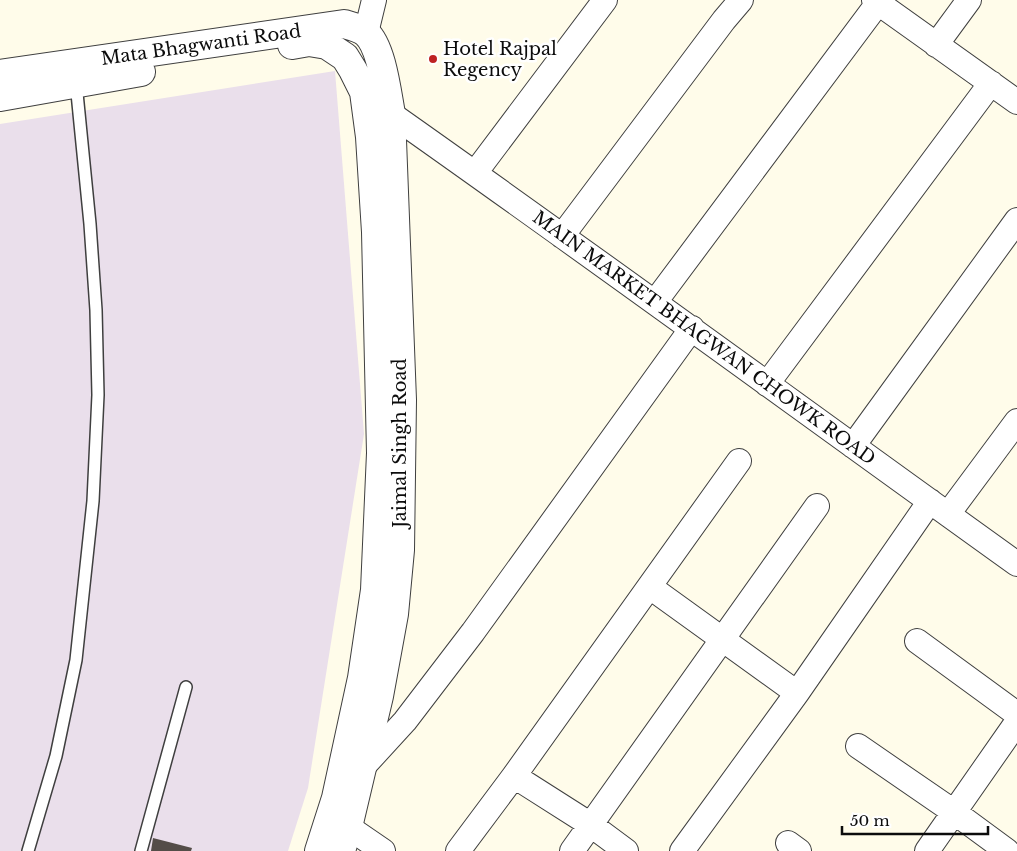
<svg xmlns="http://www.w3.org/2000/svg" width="1017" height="851" font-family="'Libre Baskerville',serif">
	<rect width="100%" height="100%" fill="#fffcea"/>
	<!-- industrial -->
	<path fill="#eadfeb" d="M335,71l29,363 -56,354 -20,63h-288v-727z"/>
	<!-- building -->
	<path fill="#544d48" d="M153,838l39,10 -1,3h-40z"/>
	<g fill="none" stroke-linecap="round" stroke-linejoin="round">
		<!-- service casing -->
		<g stroke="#3f3f3f" stroke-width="14">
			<path id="service" d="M28,851l28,-95 20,-96 17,-159 5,-106 -2,-85 -6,-86 -14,-141
				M141,851l45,-164"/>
		</g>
		<!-- minor casing -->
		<g stroke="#3f3f3f" stroke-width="26">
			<path id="minor" d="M874,0l143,102
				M366,33l8,-33
				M936,45l33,-45
				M391,114c210,148 417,300 626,450
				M475,173l130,-173
				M562,236l162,-216 17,-20
				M655,302l223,-299
				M767,384l224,-301
				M853,446l164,-226
				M948,514l69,-93
				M650,587l147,106
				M917,641l100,73
				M858,746l96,66 53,39
				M361,769l44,-48 68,-89 219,-304
				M514,776l77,49 35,26
				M348,827l35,24
				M788,843l11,8
				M458,851l56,-75 225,-315
				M572,851l245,-345
				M682,851l115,-158 133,-192
				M927,851l90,-129"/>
		</g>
		<!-- tertiary casing -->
		<g stroke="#3f3f3f" stroke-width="30">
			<path id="tertiary" d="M292,45l17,-3 18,3 18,12 8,13 11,22 6,45 6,95 5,221 -6,137 -13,88 -26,120 -17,53
				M0,74l344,-50c7,2 16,4 22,9 16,14 21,60 25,81l11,286 -2,150 -6,64 -15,82 -31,131 -7,24
				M0,97l141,-25"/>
		</g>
		<!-- service -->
		<use href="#service" stroke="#fff" stroke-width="11"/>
		<!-- minor -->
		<use href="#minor" stroke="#fff" stroke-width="24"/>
		<!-- tertiary -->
		<use href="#tertiary" stroke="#fff" stroke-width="28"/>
	</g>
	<!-- markers -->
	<circle fill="#be2222" stroke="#fff" stroke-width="2" cx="433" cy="59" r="5"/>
	<g text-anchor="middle" stroke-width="5" stroke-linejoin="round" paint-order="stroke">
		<!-- street labels -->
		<g font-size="18" fill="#0c0c0c" stroke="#fff">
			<text transform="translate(201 45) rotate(-8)" y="6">Mata Bhagwanti Road</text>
			<text transform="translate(704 338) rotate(36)" y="6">MAIN MARKET BHAGWAN CHOWK ROAD</text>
			<text transform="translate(400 443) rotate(-90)" y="6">Jaimal Singh Road</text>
		</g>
		<!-- poi labels -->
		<g font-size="18" fill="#0c0c0c" stroke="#fff" text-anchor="start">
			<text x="443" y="55">Hotel Rajpal<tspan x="443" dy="21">Regency</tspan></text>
		</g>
	</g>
	<!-- scale -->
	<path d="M842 826v8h146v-8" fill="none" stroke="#0c0c0c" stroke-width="2.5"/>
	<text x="850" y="826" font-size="15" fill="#0c0c0c" stroke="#ffffff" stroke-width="4" paint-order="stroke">50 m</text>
</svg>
